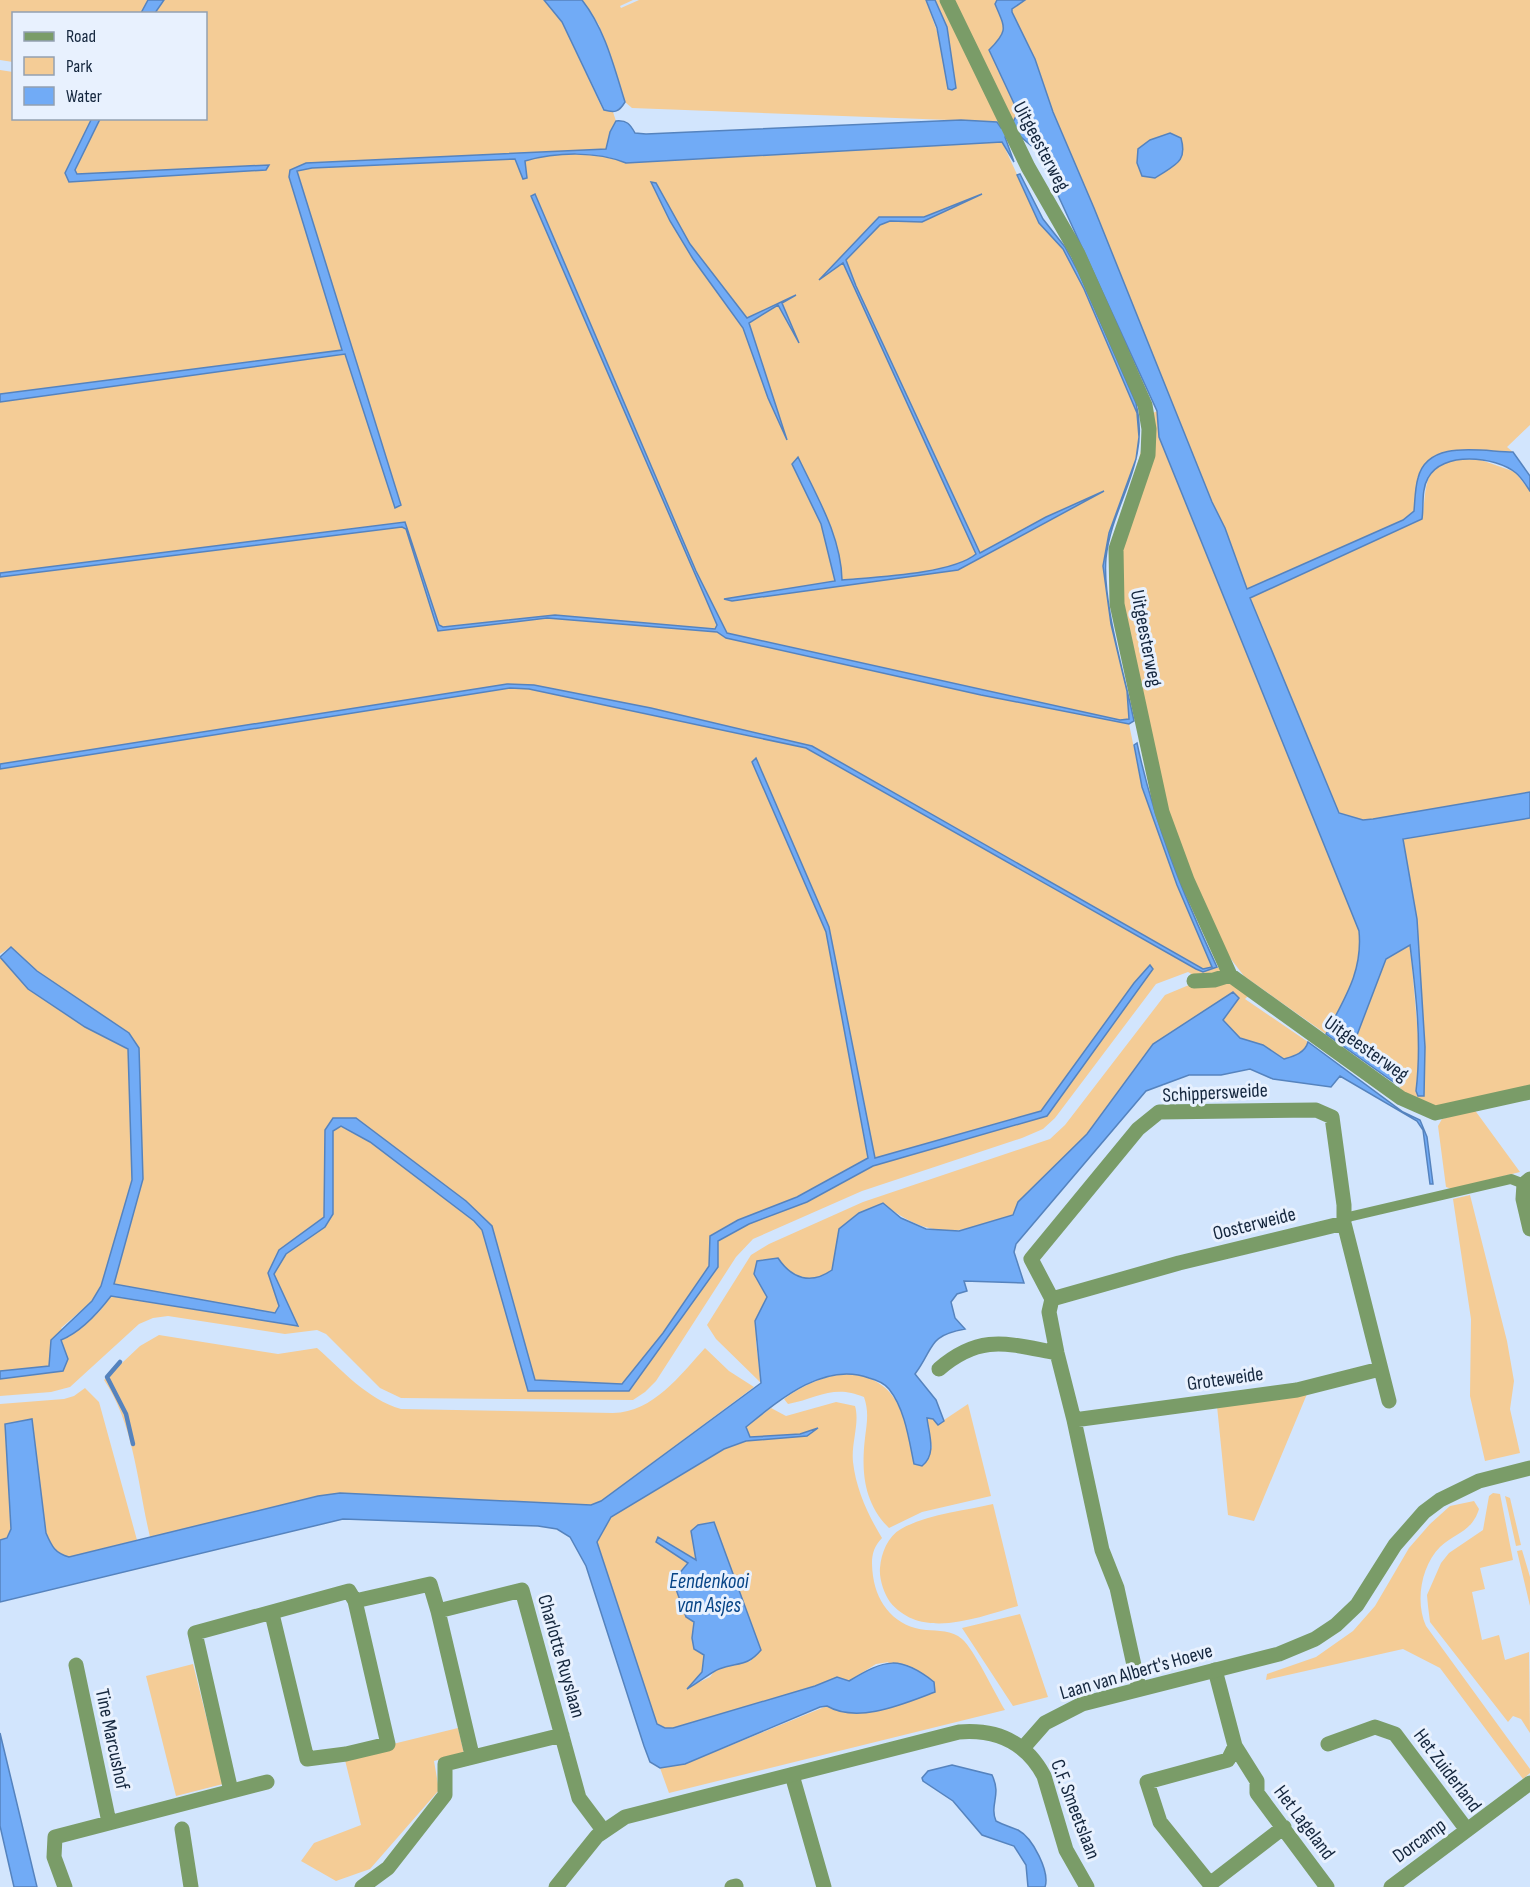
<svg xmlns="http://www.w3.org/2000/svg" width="1530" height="1887" font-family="'Sofia Sans Condensed',sans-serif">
	<rect width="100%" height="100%" fill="#d2e5fd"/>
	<!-- green -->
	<path fill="#f4cc96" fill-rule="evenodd" d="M0,0h148l-7,13 -127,1 -1,48 -13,-2z
		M164,0h380l18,21 41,89 10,2 3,9 -6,11 -4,17 -300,14 -17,14 53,173 -342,44v-324l13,2 1,46 78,1 -27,54 18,2 -6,-1 -2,-4 25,-51 106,-1v-104l-51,-1z
		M582,0h51l-13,6 1,2 18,-8h287l29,83 -8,-56 -12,-27h8l60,122 -371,-14 -7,-6 -26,-77z
		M953,0h44l-2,4 10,24 1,55 12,30 -7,13z
		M1025,0h505v425l-23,22 6,5 -59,-2 -18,5 -22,56 -11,9 -156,70 -22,-62 -13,-26 -118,-294 -41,-96 -18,-53 -23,-47v-3z
		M1002,142l37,80 24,27 21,40 53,124 2,24 -3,22 -27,74 -6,33 8,58 16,67 2,28 -9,1 -393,-87 -31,-62 -161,-377 -4,2 174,401 12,29 -2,3 -160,-14 -112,12 -4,-2 -34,-103 -405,51v-171l345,-48 50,153 5,-2 -103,-334 15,-3 203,-9 12,18 -2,-16c32,-9 71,-10 101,2z
		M1157,411l2,26 200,494c4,41 -15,68 -33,103l-82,-58 -17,-22 -25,-47 -38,-102 -45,-216v-40l30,-134z
		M1463,459l18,1 34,12 15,19v301l-157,27 -10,1 -24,-7 -89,-215 172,-79c6,-33 -2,-55 41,-60z
		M402,527l4,2 32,102 109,-13 170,14 9,6 403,86 13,63 35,98 36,82 -10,2 -391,-223 -161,-38 -144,-24 -507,80v-187z
		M510,688l19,1 277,59 390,221 7,3 14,-5 6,3 -24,8 -11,-6 -32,12 -101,134 -12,11 -21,9 -160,53 -109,48 -17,18 -80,124 -11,11 -12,8 -232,-2 -21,-10 -54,-54 -9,-4 -32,4 -117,-18 -15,2 -14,6 -69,63 -19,5 -51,4v-439l28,32 57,38 43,22 4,131 -31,106 -9,15 -31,27 8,9 30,-25 12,-16 187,30 -24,-52 12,-20 38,-27 9,-96 8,-5 29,16 104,79 8,9 46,160 101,1 89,-124v-26l31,-17 58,-22 66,-36 174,-50 87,-133 -93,128 -166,47 -46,-231 -74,-169 -3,4 74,170 42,227 -71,38 -59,23 -28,16 -1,30 -46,67 -41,51 -87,-4 -43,-154 -136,-108 -31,12 -1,87 -45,33 -11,23 11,33 -5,7 -161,-29 30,-105 -14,-146 -92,-62 -26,-24 -11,7v-185z
		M1530,818v269l-89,20 -19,-3 -14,-6 -31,-40 -24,-15 33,-84 24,-15 10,114 -4,33 8,5 1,-49 -8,-128 -14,-80z
		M1233,980l16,15 -4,4 63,43 -2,6 -8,6 -14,5 -21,-14 -23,-7 -17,-18 16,-22 -6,-5 -80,51 -66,90 -68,68 -6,13c-51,20 -85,25 -130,-12l-44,26 -7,42c-23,14 -38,9 -54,-13l-24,16 13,23 -11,45 5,41 -45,-44 -9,-14 44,-70 18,-11 94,-42 187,-63 15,-14 100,-130 24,-10z
		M1474,1109l46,63 -68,17 -6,-2 -8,-61 4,-7z
		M1470,1195l37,146 7,40 -4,28 10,44 -35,8 -15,-65 1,-77 -18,-120z
		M159,1335l119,19 39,-6c26,23 50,51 84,61l212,4c41,-1 67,-38 92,-65l24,23 25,16 -153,114 -10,4 -251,-12 -190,44c-12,-51 -16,-113 -46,-157l36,-34z
		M853,1373c50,11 52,47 61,91l18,-16 -5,-30 6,1 5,5 30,-20 23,92 -69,16 -33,16c-25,-25 -28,-56 -24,-90 2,-16 4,-26 -1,-41 -30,-13 -46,1 -76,7l-4,-5c20,-15 44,-25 69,-26z
		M85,1388l14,14 38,138 -68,17c-14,-4 -17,-10 -23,-24l-15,-114 -26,5 6,106 -4,8 -7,2v-136l64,-5 10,-3z
		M1307,1394l-53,127 -26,-6 -11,-109z
		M836,1402l19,4c5,17 -4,37 -2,56 3,27 15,53 29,76 -11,11 -11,23 -9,38 4,29 23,51 53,54 12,1 26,0 36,9 12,10 33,55 43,71l-336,83 -9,-25 25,-4 142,-58 62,-44 -13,2 -27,17 -12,-4 -22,9 -142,42h-8l-8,-4 -60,-182 14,-25 114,-68 21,-8 60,-5 10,-6 -16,4 -50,3 -4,-10 25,-19 15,8zM711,1522l40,139 -35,8 -6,8 -21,10 13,-15 2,-17 -12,-17 2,-17 -17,-47 11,-11 -30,-26 38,24 2,-36z
		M1493,1493l7,1 13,66 -33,8 5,21 -13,3 10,48 17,-5 6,25 24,-8 1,81 -9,-14 -8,-3 -5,6 -78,-100 -2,-16 -1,-11 14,-32 8,-10 34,-23 6,-34z
		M1505,1496l5,2 11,47 -5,1z
		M1474,1501l5,8c-7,23 -24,24 -39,38 -19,19 -25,55 -14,79l104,143v4l-7,6 -83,-111 -37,-19 -137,31 1,-6 49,-17 37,-26 22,-25 34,-58 21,-24 20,-18z
		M993,1504l25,102c-40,11 -96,35 -128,-4 -6,-9 -11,-23 -10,-34 1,-15 8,-32 21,-39 26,-15 63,-18 92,-25z
		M1522,1550l8,27v29l-13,-55z
		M1020,1614l28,83 -35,9 -51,-78z
		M193,1664l30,120 -47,12 -30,-120z
		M458,1728l6,25 -30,8 5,29 -69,79 -34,12 -35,-20 13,-18 47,-18 -17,-69z"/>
	<!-- water -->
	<path fill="#71abf6" stroke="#5583be" stroke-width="1.5" d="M148,0h16l-9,13h-14z
		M544,0h38c23,29 32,67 43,102 -6,10 -10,11 -21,8l-42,-88z
		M926,0h9l12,27 9,61 -4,2 -4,-1 -11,-61z
		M997,0h28l-13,9v3l23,47 18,53 41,96 118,294 13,26 22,61 156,-69 11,-9c1,-11 1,-23 4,-33 10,-40 65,-26 95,-26l17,24v15c-4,-6 -9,-14 -14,-18 -21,-17 -74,-22 -88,5 -7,12 -4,28 -6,41l-172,79 89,215 24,7 10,-1 157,-27v26l-127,21 14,80 8,128 -1,49h-6l-2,-5c6,-49 0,-97 -6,-146l-24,14 -32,84 23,15 22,28 -73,-52c18,-35 37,-62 33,-103l-200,-494 -2,-26 -111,-242 -11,-20 -21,-18 -9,6 9,25 -12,-20 -376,21c-30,-12 -69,-11 -101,-2l2,17 -4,1 -8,-20 -203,9 -15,3 104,334 -6,3 -50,-154 -345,48v-8l342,-44 -53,-173 1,-7 16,-7 300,-14 4,-17 6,-11c11,-1 14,3 19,12l11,1 315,-14 36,2 4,6 10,-2 7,-14 -29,-62c20,-20 16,-22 6,-46z
		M92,118l8,1 -25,51 2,4 192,-9 -3,5 -197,12 -4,-9z
		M1170,133l11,5c7,25 -7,27 -26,40l-13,-2 -5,-13 1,-14 12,-9z
		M1020,174l23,45 22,28 14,26 57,130c15,61 -24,99 -30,155 -4,44 19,118 28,163l-5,3 -148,-29 -255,-57 -9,-6 -170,-14 -109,13 -32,-102 -4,-2 -402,50v-4l405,-51 34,103 4,2 112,-12 160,14 2,-4 -12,-28 -174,-401 4,-2 161,377 31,62 393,87 9,-1 -2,-28 -16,-67 -8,-58 6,-33 27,-74 3,-22 -2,-24 -53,-124 -21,-40 -24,-26 -22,-48z
		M651,182l5,1 34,61 57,74 49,-23 -14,8 17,40 -21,-38 -29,18 38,117 -19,-42 -25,-70 -50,-69 -23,-38z
		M982,194l-60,28 -32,-1 -10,4 -34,35 10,26 124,267 66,-36 58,-26 -146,79 -226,31 -8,-2 111,-18 -14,-57 -29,-60 6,-7c19,40 43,79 44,123 33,-3 110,-6 134,-26l-133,-291 -24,17 60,-63h45z
		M507,684l27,1 117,23 161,38 391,223 9,-2 -35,-82 -35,-98 -8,-42 3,-2c17,80 46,151 80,224l-14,5 -7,-3 -390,-221 -277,-59 -19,-1 -510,81v-5z
		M756,758l73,169 46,231 166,-47 93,-128 16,-18 3,4 -106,147 -174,50 -66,36 -58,22 -31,17v26l-89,124h-101l-46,-161 -8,-9 -104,-79 -29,-16 -8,5v83l-8,13 -39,27 -12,20 24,52 -187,-30c-13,17 -30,36 -50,44l7,19 -5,12 -63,8v-8l49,-5 2,-26 41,-39 9,-15 31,-106 -4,-131 -43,-22 -57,-38 -28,-32 11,-10 26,24 92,62 10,15 4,131 -29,105 161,29 4,-7 -11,-33 11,-23 45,-33 1,-87 8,-12h23l110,83 26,25 43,154 87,4 41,-51 46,-67 1,-30 28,-16 59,-23 71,-39 -42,-226 -74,-170z
		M1233,992l6,6 -16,22 17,18 23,7 21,14c10,-3 21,-6 24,-17l95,70 17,8 7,17 6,47h-3l-7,-54 -6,-9 -77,-45 -9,11 -58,-8 -23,-10 -29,6h-32l-43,16 -130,153 -2,8 10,31 -60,-2 3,10 -10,3 -6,8 4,16 10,11c-38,7 -30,18 -50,45l21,26 8,21 -6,4 -5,-6 -6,-1c2,17 10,36 -5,48l-8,-2c-5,-24 -9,-55 -25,-75 -5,-6 -12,-9 -20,-11 -45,-17 -91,23 -123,49l4,10 50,-3 18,-6 -11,8 -61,5 -22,8 -113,68 -14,25 60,182 8,4h8l142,-42 22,-9 12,4c36,-22 51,-26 85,1l1,10c-32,12 -77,32 -108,14l-7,1 -135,57 -25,4 -10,-6 -6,-16 -58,-180 -16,-29 -13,-8 -19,-3 -195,-7 -343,83v-62l7,-2 4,-9 -6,-105 27,-5 14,114c6,14 9,20 23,24l249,-61 22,-3 251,12 10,-4 160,-118 -6,-62 12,-24 -13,-23 3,-13 21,-3c14,21 33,27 54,12l7,-41 20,-16 24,-10 18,15 25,11 33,2 54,-16 5,-13 69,-68 66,-90z
		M714,1522l47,128c-14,17 -23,12 -42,19 -6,2 -23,15 -32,20l15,-17 2,-17 -10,-6 -2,-11 2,-16 -8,-5 -13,-36 15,-18 -32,-21 2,-5 38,23 -5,-29 7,-6z
		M0,1733l37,154h-23l-14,-61z
		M952,1765l40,10c10,21 -3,29 4,46 7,4 15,6 22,9 15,8 32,42 27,57h-17l-2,-22 -12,-19 -32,-11 -29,-34 -30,-20 -1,-3 6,-7z"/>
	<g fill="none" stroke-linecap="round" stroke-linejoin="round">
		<!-- stream -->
		<path stroke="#5583be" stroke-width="4.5" d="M120,1362l-13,15 19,37 7,30"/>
		<!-- pedestrian -->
		<path stroke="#7a9c68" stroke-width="10" d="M1344,1218l167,-39 13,5"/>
		<!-- minor -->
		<path stroke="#7a9c68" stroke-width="15" d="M947,0l81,167 50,87 67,151 4,24 -1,26 -32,94 1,55 45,208 25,68 43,95 171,123 34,15 95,-21
			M1194,981l20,-1 16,-5
			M1530,1179l-6,5 -1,15 7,30
			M1052,1299l-21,-40 107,-130 21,-17 157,-2 16,7 12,88v18
			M939,1369c42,-36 69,-25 118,-16
			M1074,1420l223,-30 83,-21
			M438,1611l34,144
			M272,1614l35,145 39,-5 42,-10 -33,-143
			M76,1665l33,157
			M1215,1670l20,76 22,35v12l70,94
			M1139,1688l-22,-100 -15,-38 -28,-130 -17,-67 -8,-41 3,-13 127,-36 165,-40 45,178
			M1328,1744l47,-17 20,7 72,96
			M1235,1746l-7,14 -81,22 13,40 50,62 74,-57
			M792,1775l32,112
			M231,1791l-36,-158 154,-42 6,10 75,-17 8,27 84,-21 57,208 24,32
			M182,1829l9,58
			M65,1887l-11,-30 1,-20 212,-55
			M362,1887l26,-19 57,-73v-31l117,-29
			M732,1887l4,-1
			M1391,1887l139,-104"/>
		<!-- tertiary -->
		<path stroke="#7a9c68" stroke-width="15" d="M1023,1748l22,-25 37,-19 197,-50 36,-15 21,-14 21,-20 38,-60 29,-33 16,-12 39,-19 51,-13
			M556,1887l41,-51 28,-19 334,-85c37,-3 67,10 85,44l22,74 21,37"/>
	</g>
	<g text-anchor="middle" stroke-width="6" stroke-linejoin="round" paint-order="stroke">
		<!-- street labels -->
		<g font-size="20" fill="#14263d" stroke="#e8f1fe">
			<text transform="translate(1042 146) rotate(62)" y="7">Uitgeesterweg</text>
			<text transform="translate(1147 638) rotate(79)" y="7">Uitgeesterweg</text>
			<text transform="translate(1367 1048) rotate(35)" y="7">Uitgeesterweg</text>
			<text transform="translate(1215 1092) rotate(-3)" y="7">Schippersweide</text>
			<text transform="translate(1254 1223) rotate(-14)" y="7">Oosterweide</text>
			<text transform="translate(1225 1378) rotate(-8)" y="7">Groteweide</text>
			<text transform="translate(562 1656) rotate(74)" y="7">Charlotte Ruyslaan</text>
			<text transform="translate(1136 1671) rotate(-16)" y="7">Laan van Albert's Hoeve</text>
			<text transform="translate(113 1739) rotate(78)" y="7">Tine Marcushof</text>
			<text transform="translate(1448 1770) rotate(53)" y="7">Het Zuiderland</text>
			<text transform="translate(1076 1809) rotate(69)" y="7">C.F. Smeetslaan</text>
			<text transform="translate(1305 1822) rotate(53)" y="7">Het Lageland</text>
			<text transform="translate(1419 1840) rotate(-36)" y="7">Dorcamp</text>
		</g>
		<!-- water labels -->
		<g font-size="21" font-style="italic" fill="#064486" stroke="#e8f1fe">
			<text x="709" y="1588">Eendenkooi<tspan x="709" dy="24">van Asjes</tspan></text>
		</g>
	</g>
	<!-- legend -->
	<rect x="12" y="12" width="195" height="108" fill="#e8f1fe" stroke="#93a0b1" stroke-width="1.5"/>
	<rect x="24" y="32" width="30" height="9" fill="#7a9c68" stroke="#93a0b1" stroke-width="1.5"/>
	<text x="66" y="42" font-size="18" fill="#14263d">Road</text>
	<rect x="24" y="57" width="30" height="18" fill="#f4cc96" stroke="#93a0b1" stroke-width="1.5"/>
	<text x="66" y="72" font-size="18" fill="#14263d">Park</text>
	<rect x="24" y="87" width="30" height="18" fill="#71abf6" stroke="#93a0b1" stroke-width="1.5"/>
	<text x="66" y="102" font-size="18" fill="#14263d">Water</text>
</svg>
